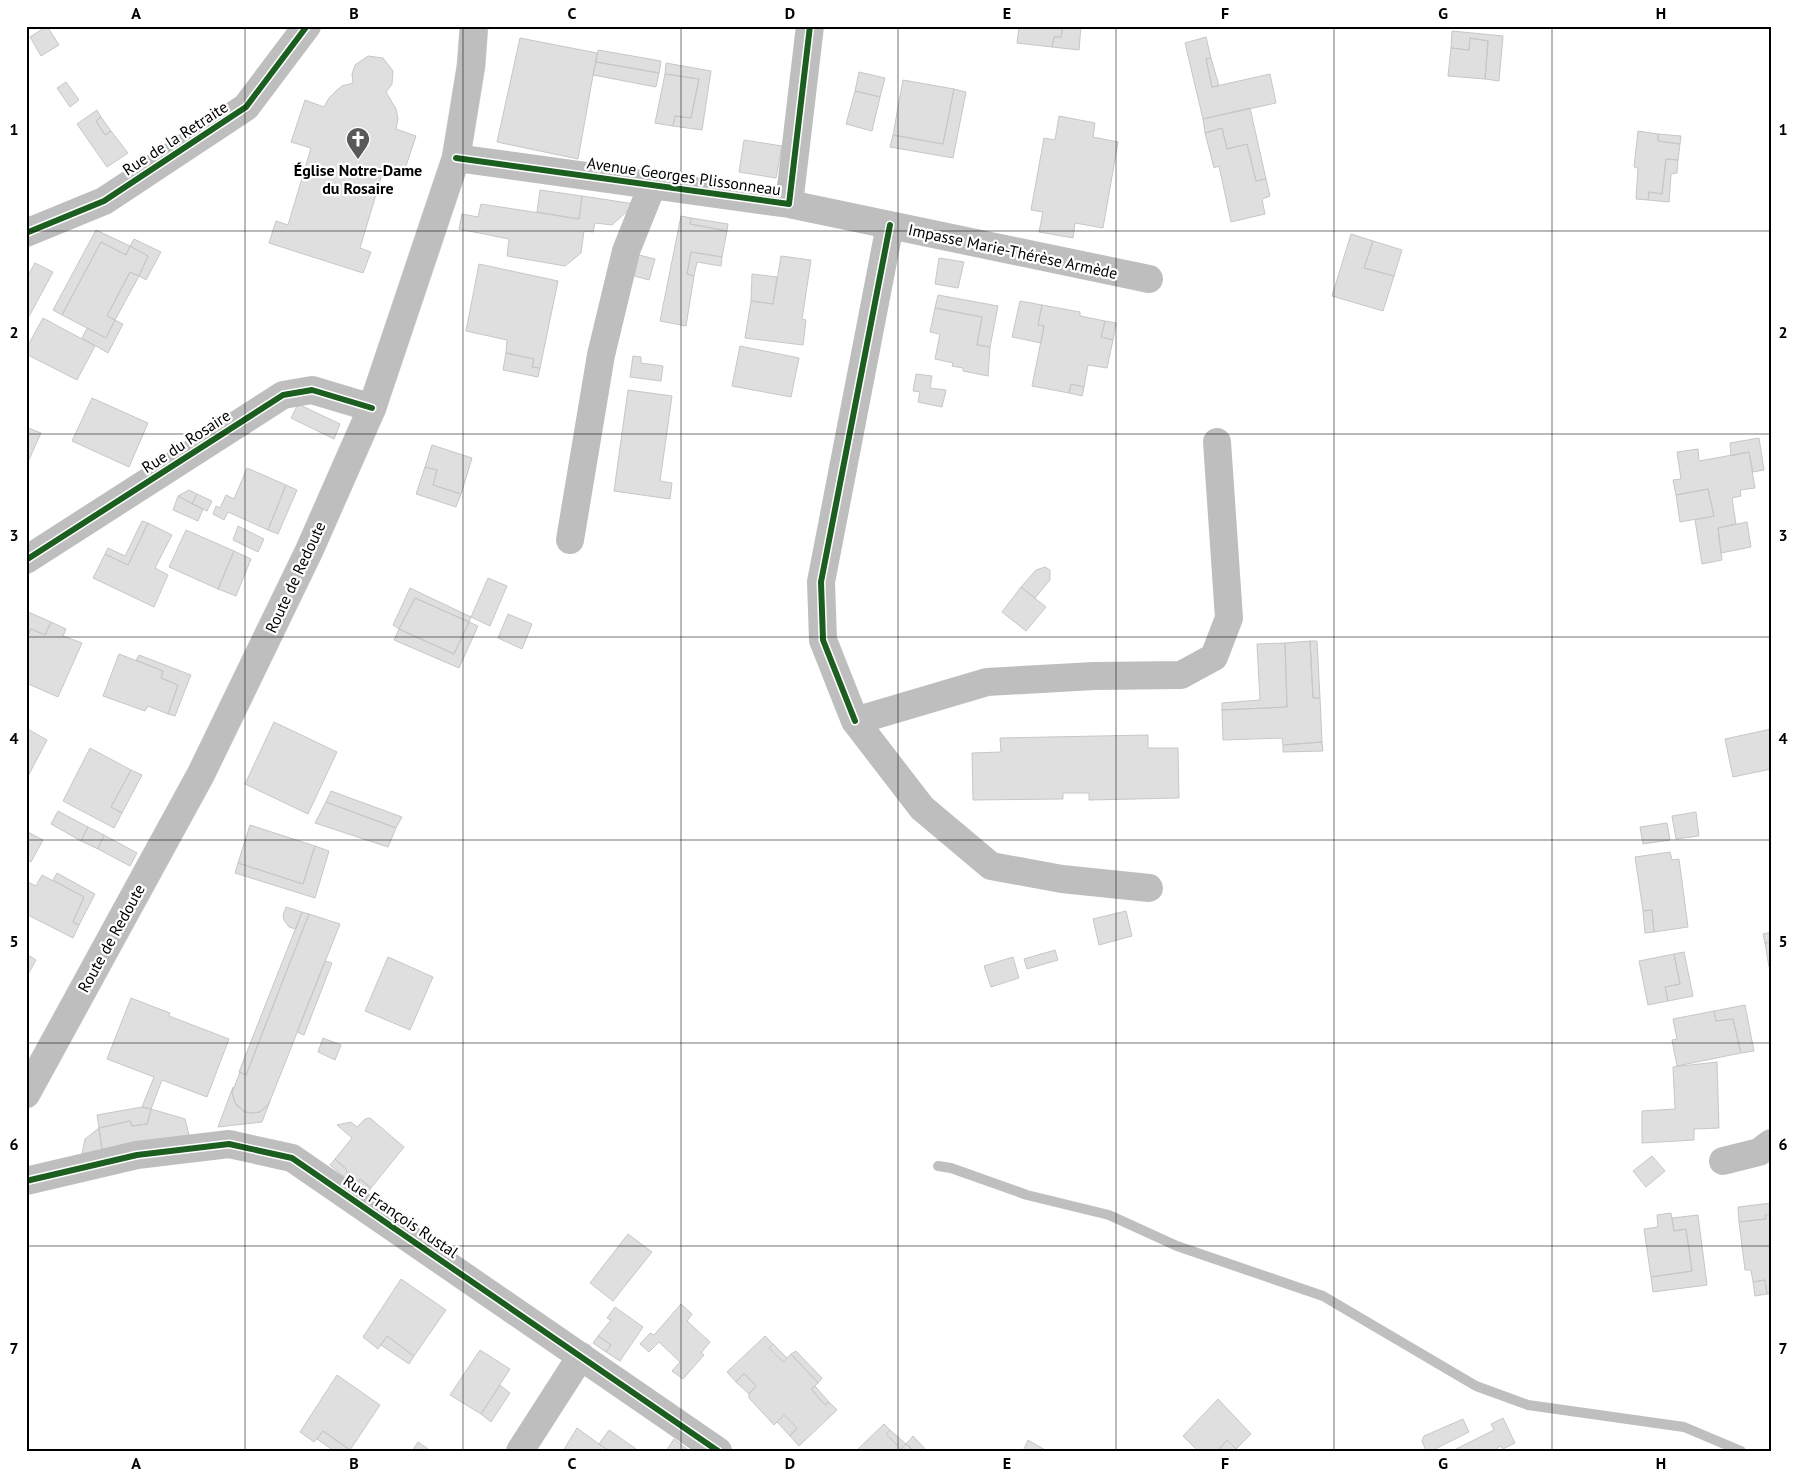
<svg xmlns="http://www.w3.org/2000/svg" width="1797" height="1477" font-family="'PT Sans',sans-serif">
	<rect width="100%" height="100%" fill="#fff"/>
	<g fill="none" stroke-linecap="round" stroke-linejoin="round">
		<!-- stream -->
		<path stroke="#bfbfbf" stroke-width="10" d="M938,1166l13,2 76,27 82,20 68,31 146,50 153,90 52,19 156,22 57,24"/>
	</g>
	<!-- building -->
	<path fill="#dfdfdf" stroke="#c7c7c7" d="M47,26l12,19 -18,11 -11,-19z
		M1015,26h48l-2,11h-7l-2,10 -35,-4 2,-16z
		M1063,26h18l-2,24 -27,-3 2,-10h7z
		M1452,31l51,5 -4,45 -14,-2 3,-38 -18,-3 -1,12 -18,-2z
		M1206,37l5,21 -5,1 6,28 58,-13 6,29 -73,16 -18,-76z
		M520,38l77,15 -19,106 -81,-17z
		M1470,38l18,3 -3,38 -37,-3 3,-28 18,2z
		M598,50l63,11 -2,12 -63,-11z
		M368,56l15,2 10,13 -1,13 -6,8 10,17 2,10 -2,10 20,7 -14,42 -19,-7 -23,77 11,4 -8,21 -94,-30 7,-22 12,4 23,-77 -20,-6 14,-42 19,7 5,-9 8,-8 5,-4 11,-3 -1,-9 3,-9z
		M1211,58l8,28 -7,1 -6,-28z
		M596,62l63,11 -3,14 -63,-12z
		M666,63l45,8 -9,59 -29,-4 2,-10 16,2 8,-39 -34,-5z
		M859,72l26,6 -5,19 -25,-6z
		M665,74l34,5 -8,39 -16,-2 -2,10 -18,-3z
		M903,80l51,9 -11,55 -50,-9z
		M66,82l13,18 -9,7 -13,-19z
		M954,89l12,3 -13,66 -63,-11 3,-12 50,9z
		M855,91l25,6 -8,34 -26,-7z
		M1250,108l16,71 -10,2 -9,-37 -20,5 -5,-21 -17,5 -2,-14z
		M97,110l4,7 -5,4 9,14 6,-4 17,22 -21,14 -30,-43z
		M1059,116l36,7 -2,14 25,5 -15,86 -28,-5 -2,15 -34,-6 4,-20 -12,-2 13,-72 11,2z
		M101,117l10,14 -6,4 -9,-14z
		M1222,128l5,21 20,-5 9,37 10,-2 4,17 -8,3 3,15 -34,8 -12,-56 -5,2 -9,-35z
		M1638,131l20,3v7l22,3 -2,16 -12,-1 -4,35 -13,-2 -1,8 -12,-1 2,-31 -4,-1z
		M1658,134l23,2 -1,8 -22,-3z
		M744,140l38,6 -6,32 -37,-6z
		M1666,159l12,1 -1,13 -6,1 -2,28 -21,-2 1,-8 13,2z
		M540,190l42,6 -3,23 -42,-7z
		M582,196l53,8 -23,21 -17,-2 -2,9 -9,-1 -3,22 -16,13 -58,-10 2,-17 -50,-10 3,-15 16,3 3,-13 98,15z
		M681,216l10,2 -1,6 37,7 -5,26 -31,-5 -4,22 7,2 -8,50 -26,-5z
		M691,218l37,6 -1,7 -37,-7z
		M96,230l34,16 -4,9 -25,-13 -39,73 -9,-5z
		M1351,234l22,7 -9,27 30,8 -11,35 -51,-15z
		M134,239l27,13 -15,28 -7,-4 9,-20 -18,-10z
		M1373,241l29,9 -8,26 -30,-8z
		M101,242l25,13 4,-9 18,10 -9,20 -9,-4 -23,44 8,4 -9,18 -44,-23z
		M691,252l31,5 -1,9 -24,-4 -3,14 -7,-2z
		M639,255l16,4 -6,21 -15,-4z
		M781,256l30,4 -9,59 4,1 -3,25 -58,-7 6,-37 22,3z
		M939,258l25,4 -6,26 -23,-4z
		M35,263l18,9 -27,50v-43z
		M479,264l79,17 -18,87 -8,-1 2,-8 -28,-6 1,-13 -41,-9z
		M130,272l9,4 -24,44 -8,-4z
		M752,274l25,3 -4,27 -22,-3z
		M938,295l60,11 -8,41 -13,-2 5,-28 -47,-9z
		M1020,301l22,4 -4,20 6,1 -3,17 -29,-6z
		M1042,305l38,7v4l25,5 -4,16 12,3 -6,28 -19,-3 -4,22 -13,-3 -2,9 -37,-7 12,-60 -6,-1z
		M935,308l47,9 -5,28 13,2 -2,29 -25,-5v-3l-11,-2 1,-3 -18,-4 5,-25 -10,-2z
		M43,318l52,28 -18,34 -51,-26v-5z
		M115,320l8,4 -15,29 -26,-15 5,-10 19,10z
		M1105,321l11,2 -3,17 -12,-3z
		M740,346l59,12 -8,39 -59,-11z
		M506,353l28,6 -2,8 8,1 -2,9 -35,-7z
		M633,356l8,1v6l22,3 -2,15 -31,-4z
		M916,374l16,2 -2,12 16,2 -4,17 -24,-5 2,-10 -7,-1z
		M1071,384l13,3 -2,9 -13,-3z
		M628,390l44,6 -12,85 12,2 -2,16 -56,-8z
		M92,398l56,25 -19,44 -57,-26z
		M298,404l42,20 -6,15 -43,-21z
		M26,427l15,6 -15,33z
		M1759,438l5,32 -11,2 -4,-20 -18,4 -1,-13z
		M432,445l40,13 -11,36 -28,-9 4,-15 -12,-3z
		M1698,449l1,12 50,-9 6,36 -15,2 1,6 -9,2 4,26 -18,4 4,32 -20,4 -7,-44 19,-4 -6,-27 -32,6 -3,-15 8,-1 -4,-27z
		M425,467l12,3 -4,15 28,9 -5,13 -40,-13z
		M247,468l39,17 -18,45 -40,-18 -4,8 -11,-6 3,-8 4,2 6,-13 8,4z
		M286,485l11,5 -19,44 -10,-4z
		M1708,489l6,27 -34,6 -4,-27z
		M189,490l8,4 -5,10 -14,-8z
		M197,494l15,7 -5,10 -15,-7z
		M178,496l25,13 -5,12 -25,-11z
		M142,521l6,2 -20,42 -23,-11 3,-6 17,8z
		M1747,522l4,25 -30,6 -3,-25z
		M148,523l24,12 -17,33 13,7 -14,32 -61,-29 12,-24 23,11z
		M238,526l26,13 -6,13 -25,-12z
		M186,530l48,21 -16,38 -49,-22z
		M234,551l17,8 -15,37 -18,-7z
		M1045,567l5,3v10l-15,18 -14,-11 15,-17z
		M488,578l19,8 -17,40 -19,-9z
		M1021,587l25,20 -20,24 -24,-19z
		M410,588l61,29 -2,5 -54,-24 -16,31 -6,-4z
		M415,598l54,24 -15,32 -55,-25z
		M26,611l25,11 -6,13 -14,-6 -5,11z
		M508,614l24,10 -10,25 -24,-11z
		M51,622l15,7 -3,7 19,7 -24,54 -32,-14v-43l5,-11 14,6z
		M469,622l9,4 -19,42 -65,-28 5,-11 55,25z
		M1310,641l3,57h7l2,44 -39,3 -1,-7 -59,2 -1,-30 65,-3 -2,-64z
		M1310,641h7l3,57h-7z
		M1285,643l2,64 -65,3v-7l38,-3 -3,-56z
		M119,654l44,17 -2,7 17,7 -10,29 -20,-8 -3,5 -42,-15z
		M139,655l52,20 -16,41 -7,-2 10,-29 -17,-7 2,-7 -27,-11z
		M274,722l63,30 -29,62 -63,-30z
		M26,728l21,12 -21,40z
		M1771,729v40l-38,8 -8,-38z
		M1148,735v13h30l1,50 -90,2v-7h-26v6l-90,1 -1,-47 29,-1 -1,-14z
		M1322,742l1,9 -40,1v-7z
		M90,748l41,22 -20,37 11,6 -8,15 -51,-27z
		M131,770l11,5 -20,38 -11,-6z
		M331,791l71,26 -6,11 -70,-26z
		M326,802l70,26 -8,19 -73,-24z
		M58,811l30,16 -7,14 -30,-17z
		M1696,812l3,24 -23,3 -4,-23z
		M1667,823l3,17 -27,4 -3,-17z
		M250,825l65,21 -12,38 -65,-21z
		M88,827l16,8 -6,14 -17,-8z
		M26,831l17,9 -12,22 -5,-3z
		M104,835l33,18 -7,13 -32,-17z
		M315,846l14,5 -14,47 -80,-25 3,-10 65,21z
		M1670,852l2,8 7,-1 9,68 -34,5 -2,-22 -9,1 -8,-54z
		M57,873l38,21 -16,31 -6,-3 11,-25 -31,-17z
		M42,875l42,22 -11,25 6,3 -6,13 -47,-24v-9l3,-5 -3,-1v-18l10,5z
		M286,907l16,5 -6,17 -7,-2 -5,-7 -1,-5z
		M1652,910l2,22 -9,1 -2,-22z
		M1126,911l6,25 -33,9 -6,-26z
		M302,912l7,2 -63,161 -7,-3z
		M309,914l31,10 -70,177 -3,5 -7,6 -7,1 -8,-1 -9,-7 -4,-12 8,-21 6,3z
		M1771,932v10l-6,1 -2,-9z
		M1771,942v24l-2,1 -4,-24z
		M1055,950l3,10 -31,9 -3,-10z
		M1684,952l9,44 -25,5 -3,-14 15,-3 -6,-30z
		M26,954l10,6 -10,18z
		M1674,954l6,30 -15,3 3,14 -20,4 -9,-44z
		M388,957l45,20 -23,53 -45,-19z
		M1013,957l6,21 -28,9 -7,-21z
		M325,961l7,2 -28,72 -7,-3z
		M131,998l39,15 -1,3 60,23 -22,58 -45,-17 -11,29 -9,-2 12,-30 -47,-18z
		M1745,1005l9,46 -13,2 -8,-34 -17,2 -2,-10z
		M1714,1011l2,10 17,-2 8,34 -64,13 -5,-26 5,-1 -4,-20z
		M323,1038l18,7 -6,15 -17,-8z
		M1717,1062l2,66 -25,1v11l-52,3v-32l33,-2 -2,-42z
		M233,1087l-1,6 3,10 10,9 8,1 7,-1 7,-6 3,-5 -8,21 -44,5z
		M142,1107l9,2 -4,15 -15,2 -2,-5 -31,7 -2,-13z
		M151,1109l34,10 4,16 -87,15 -3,-22 31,-7 2,5 15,-2z
		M370,1118l34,29 -33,41 -11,-9 -2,3 -12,-11 1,-1 -12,-11 17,-21 -15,-13 14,-3 6,5 8,-8z
		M99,1128l3,22 -20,4 3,-15z
		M1652,1156l13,15 -19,16 -13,-16z
		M335,1159l12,11 -1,1 12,11 2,-3 11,9 -5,7 -36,-30z
		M1771,1203v11l-6,1 1,4 -27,3 -1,-15z
		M1671,1213l3,18 12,-2 6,42 -41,6 -7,-48 14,-2 -1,-12z
		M1771,1214v80h-4l-2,-14 -12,2 -2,-12h-6l-6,-48 27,-3 -1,-4z
		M1698,1215l9,70 -54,7 -2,-15 41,-6 -6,-42 -12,2 -2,-13z
		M628,1234l24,18 -39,49 -23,-18z
		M401,1279l45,31 -32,46 -27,-20 -9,13 -15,-12z
		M1765,1280l2,14 -12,2 -2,-14z
		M681,1304l11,10 -5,7 23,21 -9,11 3,2 -21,24 -11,-8 8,-9 -21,-20 -10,10 -9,-8 10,-11 4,2z
		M615,1307l28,20 -23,34 -14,-9 5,-7 -13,-9 13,-16 -4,-2z
		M387,1336l27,20 -5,8 -28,-19z
		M598,1336l13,9 -5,7 -13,-9z
		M765,1336l8,8 -4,4 14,14 8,-8 27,29 -7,6 14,16 4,-3 8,8 -38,36 -9,-10 7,-8 -13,-13 -10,10 -25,-27v-4l7,-8 -12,-13 -8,9 -9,-10z
		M773,1344l14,14 -4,4 -14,-14z
		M480,1350l30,19 -29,45 -31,-19z
		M796,1351l26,27 -4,5 -27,-29z
		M744,1373l12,13 -7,8 -13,-12z
		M337,1375l43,30 -30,45 -27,-19 -9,11 -14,-10z
		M500,1385l10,8 -19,29 -10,-8z
		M815,1386l14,16 -4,3 -14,-16z
		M1218,1399l33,35 -15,15 -9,-9 -10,11h-19l-15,-15z
		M784,1415l13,13 -7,8 -13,-14z
		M1503,1418l12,25 -12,6 -2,-3 -4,2 2,3h-47l42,-21 -3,-6z
		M1463,1419l6,13 -34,17 1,2h-10l-4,-10 2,-5z
		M884,1424l6,6 -4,4 15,15 5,-5 8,7h-58z
		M577,1428l22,16 10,7h-46z
		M609,1430l27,19 -1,2h-26l-10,-7z
		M890,1430l16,14 -5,5 -15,-15z
		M323,1431l27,19v1h-16l-17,-12z
		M913,1436l14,15h-13l-8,-7z
		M674,1439l13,10 -1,2h-20z
		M1028,1440l19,11h-24z
		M1227,1440l9,9 -2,2h-17z
		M418,1442l13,9h-19z"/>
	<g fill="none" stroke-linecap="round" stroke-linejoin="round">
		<!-- major casing -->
		<g stroke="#dbdbdb" stroke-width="29">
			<path id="major" d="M26,1094l175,-320 108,-223 63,-143 84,-250 15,-92 3,-40"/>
		</g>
		<!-- minor -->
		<path stroke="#bebebe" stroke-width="28" d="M456,158l333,46 21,-178
			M789,204l360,75
			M890,225l-69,357 2,58 32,81 67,87 69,58 71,13 87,9
			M26,233l78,-32 142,-94 61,-81
			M570,540l31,-185 25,-104 26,-65
			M26,560l257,-165 29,-5 60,18
			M855,721l132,-39 107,-6 87,-1 33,-18 15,-39 -12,-176
			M1723,1161l36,-9 12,-9
			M26,1181l111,-26 92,-11 63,14 426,293
			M520,1451l61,-95"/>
		<!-- major -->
		<use href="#major" stroke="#bebebe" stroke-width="28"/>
		<!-- cycleway casing -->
		<g stroke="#fff" stroke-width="9">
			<path id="cycleway" d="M456,158l333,46 21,-178
				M26,233l78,-32 142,-94 61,-81
				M26,560l257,-165 29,-5 60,18
				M855,721l-32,-81 -2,-58 69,-357
				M26,1181l111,-26 92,-11 63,14 426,293"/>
		</g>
		<!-- cycleway -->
		<use href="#cycleway" stroke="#1b5e20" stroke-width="6"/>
	</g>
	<!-- grid -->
	<path fill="none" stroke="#000" stroke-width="1" stroke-opacity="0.55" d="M245,26v1425M463,26v1425M681,26v1425M898,26v1425M1116,26v1425M1334,26v1425M1552,26v1425M26,231h1745M26,434h1745M26,637h1745M26,840h1745M26,1043h1745M26,1246h1745"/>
	<!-- icons -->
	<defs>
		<g id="church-pin" transform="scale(1.25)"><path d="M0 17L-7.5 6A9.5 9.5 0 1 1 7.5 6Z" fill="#595959" stroke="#fff"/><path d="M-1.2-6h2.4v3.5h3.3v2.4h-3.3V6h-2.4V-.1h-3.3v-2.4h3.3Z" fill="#fff"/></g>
	</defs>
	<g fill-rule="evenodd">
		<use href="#church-pin" x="358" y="139"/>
	</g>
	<g text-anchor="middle" stroke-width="4.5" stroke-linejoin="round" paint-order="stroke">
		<!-- street labels -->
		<g font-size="16" fill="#000" stroke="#fff">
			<text transform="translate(175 138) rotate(-33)" y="6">Rue de la Retraite</text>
			<text transform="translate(684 176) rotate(8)" y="6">Avenue Georges Plissonneau</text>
			<text transform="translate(1013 251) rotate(12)" y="6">Impasse Marie-Thérèse Armède</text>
			<text transform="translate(186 441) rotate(-33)" y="6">Rue du Rosaire</text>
			<text transform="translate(295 577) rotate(-65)" y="6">Route de Redoute</text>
			<text transform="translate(111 938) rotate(-61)" y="6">Route de Redoute</text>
			<text transform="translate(401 1216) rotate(34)" y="6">Rue François Rustal</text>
		</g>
		<!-- poi labels -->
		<g font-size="16" font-weight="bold" fill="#000" stroke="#fff">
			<text x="358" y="176">Église Notre-Dame<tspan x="358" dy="18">du Rosaire</tspan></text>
		</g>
	</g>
	<!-- border -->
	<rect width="1797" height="1477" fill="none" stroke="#ffffff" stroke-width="55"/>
	<rect x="28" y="28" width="1742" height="1422" fill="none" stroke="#000" stroke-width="2"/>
	<g font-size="16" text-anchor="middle" font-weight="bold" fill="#000">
		<text x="136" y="19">A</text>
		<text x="354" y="19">B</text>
		<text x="572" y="19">C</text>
		<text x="790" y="19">D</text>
		<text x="1007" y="19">E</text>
		<text x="1225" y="19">F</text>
		<text x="1443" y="19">G</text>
		<text x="1661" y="19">H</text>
		<text x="14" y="135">1</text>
		<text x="1783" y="135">1</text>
		<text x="14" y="338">2</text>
		<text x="1783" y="338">2</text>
		<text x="14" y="541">3</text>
		<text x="1783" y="541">3</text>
		<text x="14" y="744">4</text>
		<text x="1783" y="744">4</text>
		<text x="14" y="947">5</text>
		<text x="1783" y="947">5</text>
		<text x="14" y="1150">6</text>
		<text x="1783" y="1150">6</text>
		<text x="14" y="1354">7</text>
		<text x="1783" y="1354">7</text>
		<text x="136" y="1469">A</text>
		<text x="354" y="1469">B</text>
		<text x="572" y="1469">C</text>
		<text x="790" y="1469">D</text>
		<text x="1007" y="1469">E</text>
		<text x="1225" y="1469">F</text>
		<text x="1443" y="1469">G</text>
		<text x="1661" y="1469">H</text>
	</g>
</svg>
